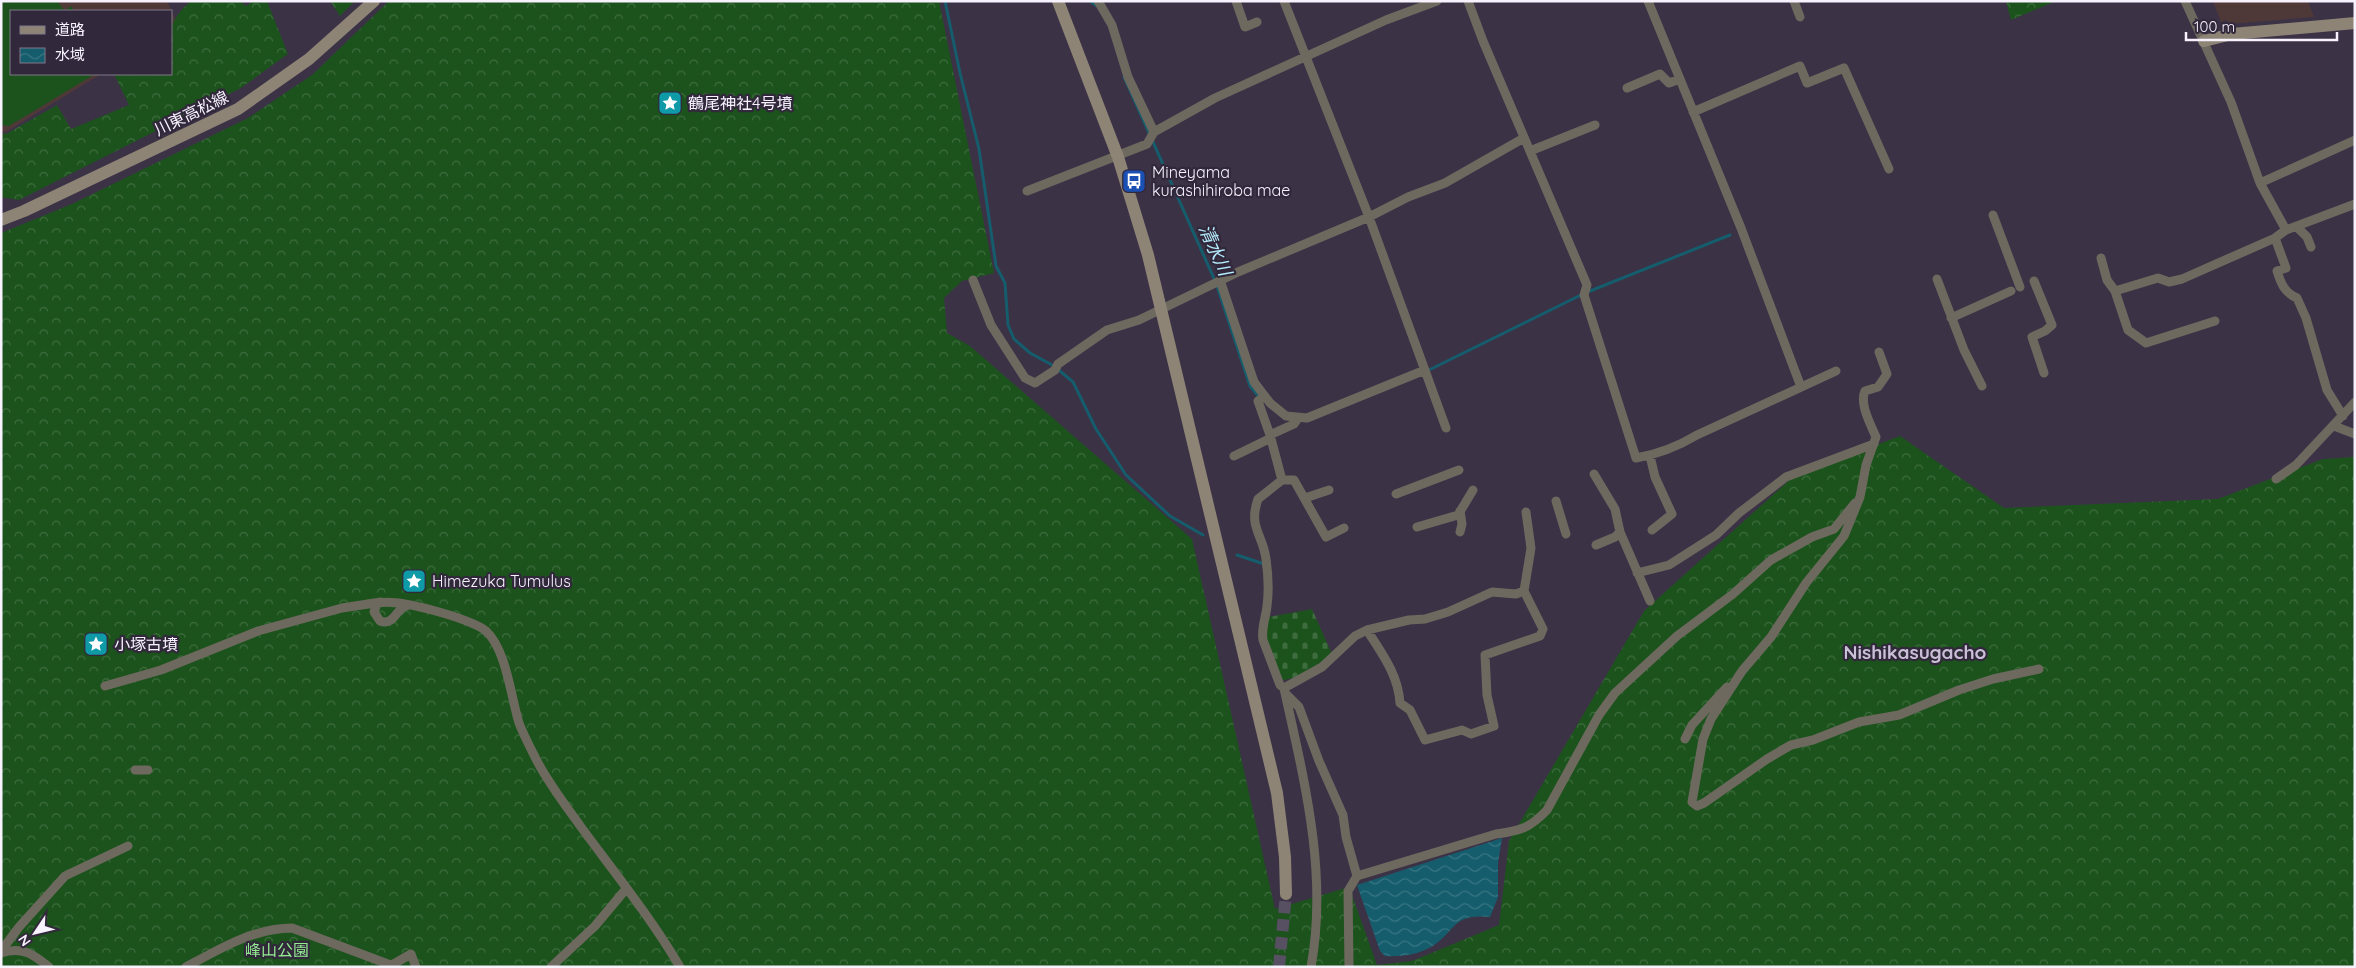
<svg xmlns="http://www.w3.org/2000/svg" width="2356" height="968" font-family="Quicksand,'Noto Sans JP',sans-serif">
	<defs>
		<pattern id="forest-crowns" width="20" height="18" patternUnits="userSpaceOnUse" patternTransform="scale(1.25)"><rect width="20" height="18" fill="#1c531c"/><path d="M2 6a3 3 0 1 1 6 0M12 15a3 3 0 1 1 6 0" fill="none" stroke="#3e6c3e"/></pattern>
		<pattern id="cemetery-stones" width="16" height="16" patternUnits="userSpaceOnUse" patternTransform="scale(1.25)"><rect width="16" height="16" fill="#1c531c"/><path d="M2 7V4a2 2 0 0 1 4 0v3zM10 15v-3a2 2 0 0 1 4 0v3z" fill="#3e6c3e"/></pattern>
		<pattern id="water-waves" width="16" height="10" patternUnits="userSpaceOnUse" patternTransform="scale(1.25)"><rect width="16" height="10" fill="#155d6d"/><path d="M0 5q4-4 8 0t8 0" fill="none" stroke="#387583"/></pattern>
	</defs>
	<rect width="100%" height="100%" fill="#3b3246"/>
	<!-- education -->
	<path fill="#4e3938" d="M1,1h166l15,32 -11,8v-30h-160v63h90l-95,58 -5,-1z
		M2213,1h95l6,16 -85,7 -2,-4 -6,2z"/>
	<!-- forest -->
	<path fill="url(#forest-crowns)" d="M191,1h49l6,5 7,-5h14l21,53 -47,34 -222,112 -18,-3v-64l5,1 51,-29 14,24 58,-24 -15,-31h57c0,-33 -8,-50 20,-73z
		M330,1h25l-15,15z
		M389,1h550l55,272 -32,8 -18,17 3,35 23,13 222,193 83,370 74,-22 28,78 35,-4 87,-36 10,-84 135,-230 150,-135 106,-40 104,72 214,-9 105,-40 32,-2v510h-2354v-734l71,-29 176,-86 64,-43z
		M2006,1h50l-45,19z"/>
	<!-- cemetery -->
	<path fill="url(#cemetery-stones)" d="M1312,609l20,45c-14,11 -32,25 -50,26l-17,-45 3,-18z"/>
	<!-- pitch -->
	<path fill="#1c531c" d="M1,1h56l8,10 6,-5 3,5h-63v63h84l-86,52 -8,-1z"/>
	<!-- water -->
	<path fill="url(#water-waves)" d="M1502,838l-4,25v34l-8,20c-39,-4 -34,15 -59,30 -14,8 -31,10 -46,9l-5,-5 -23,-66z"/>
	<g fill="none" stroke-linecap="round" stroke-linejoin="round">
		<!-- stream -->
		<path stroke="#155d6d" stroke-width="3" d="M945,1l15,72 19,76 17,117 9,17 3,42 6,14 16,14 24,13 19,16 23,47 30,46 44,41 33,19
			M1090,1l7,5
			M1124,77l92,206 34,103 9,11
			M1427,371l158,-78 145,-58
			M1237,555l27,9"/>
		<!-- secondary-tunnel -->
		<path stroke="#574f62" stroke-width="12" stroke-dasharray="12 6" stroke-linecap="butt" d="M1279,967l7,-73"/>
		<!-- street -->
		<path stroke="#6e695f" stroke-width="9" d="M1098,1l14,24 16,52 26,55
			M1236,1l9,26 12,-5
			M1284,1l85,216 77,211
			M1468,1l15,40 104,244 -3,10 52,163c23,-4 41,-11 61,-23l139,-64
			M1648,1l93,227 60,159
			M1794,1l6,16
			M2185,1l46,101 29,81
			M1627,88l33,-14 9,9 11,-4
			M1693,112l107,-46 7,17 37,-15 45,101
			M1530,151l65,-26
			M1027,191l120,-47 7,-12 61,-34 171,-78 51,-19
			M1993,215l27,72
			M2297,227l10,10 4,10
			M2286,230l69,-26
			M2275,238l11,30 -9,3c4,13 8,22 20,27l9,20 21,72 16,26
			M2101,258l6,22 8,11 43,-13 11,4 13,-3 93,-41 11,-8 -26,-47 95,-43
			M1937,279l27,71 18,36
			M973,280l18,45 34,53 10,5 20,-13 3,-6 49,-34 32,-10 99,-48 131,-55 39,-20 37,-14 79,-45
			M1220,280l34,102 16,21 16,13 21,2 118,-48
			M2034,281l18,44 -7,6 -13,6 12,36
			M2115,291l13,39 18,13 69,-22
			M1951,318l60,-27
			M1879,352l8,22 -9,13 -13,4c-6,13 6,34 11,46l-10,28 -6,32 -16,39 -38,47 -35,54 -29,34 -31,48 -8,20 -11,63 5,4 7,-3 63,-44 24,-14 22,-5 46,-18 40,-7 60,-25 34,-11 46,-10
			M1264,397l-6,4 12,34
			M2334,426l21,8
			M1234,456l37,-18
			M1650,456l5,21 17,37 -20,16
			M1594,474l21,35 5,23 -5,5 -19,8
			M2276,479l20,-14 59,-63
			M1282,480h12l32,57 18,-9
			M1396,494l63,-24
			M1305,498l24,-8
			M1556,501l10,33
			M1417,527l41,-12 15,-25
			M1460,532l2,-8 -2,-13
			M1620,532l30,69
			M1637,573l32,-8 47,-30 23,-22 47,-36 88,-33
			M406,606c-11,4 -12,20 -26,15l-6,-9 3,-8c14,-8 96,15 109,27 20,18 25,66 33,92 5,13 12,26 18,38 12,23 29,45 44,66 34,46 70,91 99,140
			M1367,630c15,24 31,44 33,73l10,7 15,30 37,-10 9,4 23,-8 -7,-31 -2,-40 55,-19 3,-7 -19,-38 7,-43 -5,-36
			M105,686l56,-16 97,-39 84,-23 39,-6
			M1284,688l-4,-3 -17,-45c-2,-12 3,-23 4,-34 2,-15 1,-33 -1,-47 -3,-25 -18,-31 -8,-60l24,-19 -12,-45 24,-11 4,-6
			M1285,693c20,90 43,182 26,274
			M1685,739l7,-14 35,-38
			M135,770h13
			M1357,876l-11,-39 -3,-22 -24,-54 -20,-54 -14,-14 -1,-5 38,-21 33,-31 12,-6 42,-10 16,-1 23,-7 44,-20 24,2 8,-3
			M1,951l18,-24 46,-51 63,-30
			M1,953c21,-7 32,1 48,14
			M392,965l19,-11 5,13
			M186,967c33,-18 68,-39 106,-39l104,39
			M551,967l44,-41 31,-37
			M1349,967l-1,-76 9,-15 139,-42c24,-3 34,-6 51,-24l52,-95 16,-22 62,-57 56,-42 38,-34 41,-23 22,-8 21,-26"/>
		<!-- secondary -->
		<path stroke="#8d8475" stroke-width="12" d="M1058,1l60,156 30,98 129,538 8,64 1,37
			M2204,41l28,-7 123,-11
			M1,220l23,-9 214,-102 71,-50 65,-58"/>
	</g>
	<!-- icons -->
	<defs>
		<g id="sight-square" transform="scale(1.25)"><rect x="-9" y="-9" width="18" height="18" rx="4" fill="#0f9aa8" stroke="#31283b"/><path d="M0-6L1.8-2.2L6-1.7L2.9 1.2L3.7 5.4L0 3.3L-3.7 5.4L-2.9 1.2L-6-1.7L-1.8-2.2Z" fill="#fff"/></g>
		<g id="bus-square" transform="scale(1.25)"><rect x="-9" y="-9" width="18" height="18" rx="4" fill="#1a4fb4" stroke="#31283b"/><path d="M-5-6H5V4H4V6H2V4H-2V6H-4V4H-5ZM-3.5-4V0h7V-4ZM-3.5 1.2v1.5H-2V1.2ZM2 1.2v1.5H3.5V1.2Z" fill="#fff"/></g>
	</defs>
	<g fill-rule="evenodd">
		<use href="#sight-square" x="670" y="103"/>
		<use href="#bus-square" x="1134" y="181"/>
		<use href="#sight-square" x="414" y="581"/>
		<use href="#sight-square" x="96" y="644"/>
	</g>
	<g text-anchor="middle" stroke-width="4.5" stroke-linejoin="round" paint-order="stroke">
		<!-- poi labels -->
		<g font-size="16" fill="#f7f2fe" stroke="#31283b" text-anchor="start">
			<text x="688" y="109">鶴尾神社4号墳</text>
			<text x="1152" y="178">Mineyama<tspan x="1152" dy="18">kurashihiroba mae</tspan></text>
			<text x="432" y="587">Himezuka Tumulus</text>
			<text x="114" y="650">小塚古墳</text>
		</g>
		<!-- street labels -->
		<g font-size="16" fill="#f7f2fe" stroke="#31283b">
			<text transform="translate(191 113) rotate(-26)" y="6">川東高松線</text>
		</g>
		<!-- park labels -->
		<g font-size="16" fill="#93eb90" stroke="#31283b">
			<text x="277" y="956">峰山公園</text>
		</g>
		<!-- water labels -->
		<g font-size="18" font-style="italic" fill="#b4ebfb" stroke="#31283b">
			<text transform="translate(1215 250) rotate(66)" y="6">清水川</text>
		</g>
		<!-- quarter labels -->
		<g font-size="19" font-weight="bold" fill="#c9bfd7" stroke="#31283b">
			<text x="1915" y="659">Nishikasugacho</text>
		</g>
	</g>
	<!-- border -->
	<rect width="2356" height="968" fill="none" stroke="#f7f2fe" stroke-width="5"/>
	<!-- legend -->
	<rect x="10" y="10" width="162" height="65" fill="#31283b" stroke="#807989"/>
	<rect x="20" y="26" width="25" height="8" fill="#8d8475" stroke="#807989"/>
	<text x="55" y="35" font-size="15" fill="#f7f2fe">道路</text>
	<rect x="20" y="48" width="25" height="15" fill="url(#water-waves)" stroke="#807989"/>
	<text x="55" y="60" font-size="15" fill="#f7f2fe">水域</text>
	<!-- north arrow -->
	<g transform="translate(35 933) rotate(235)" stroke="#31283b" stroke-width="4" paint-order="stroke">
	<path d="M0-4L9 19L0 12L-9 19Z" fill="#f7f2fe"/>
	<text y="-8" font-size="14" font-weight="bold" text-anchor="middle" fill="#f7f2fe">N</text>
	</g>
	<!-- scale -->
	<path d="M2186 32v8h151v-8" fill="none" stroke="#f7f2fe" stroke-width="2.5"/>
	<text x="2194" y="32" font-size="15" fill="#f7f2fe" stroke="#31283b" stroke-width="4" paint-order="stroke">100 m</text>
</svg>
